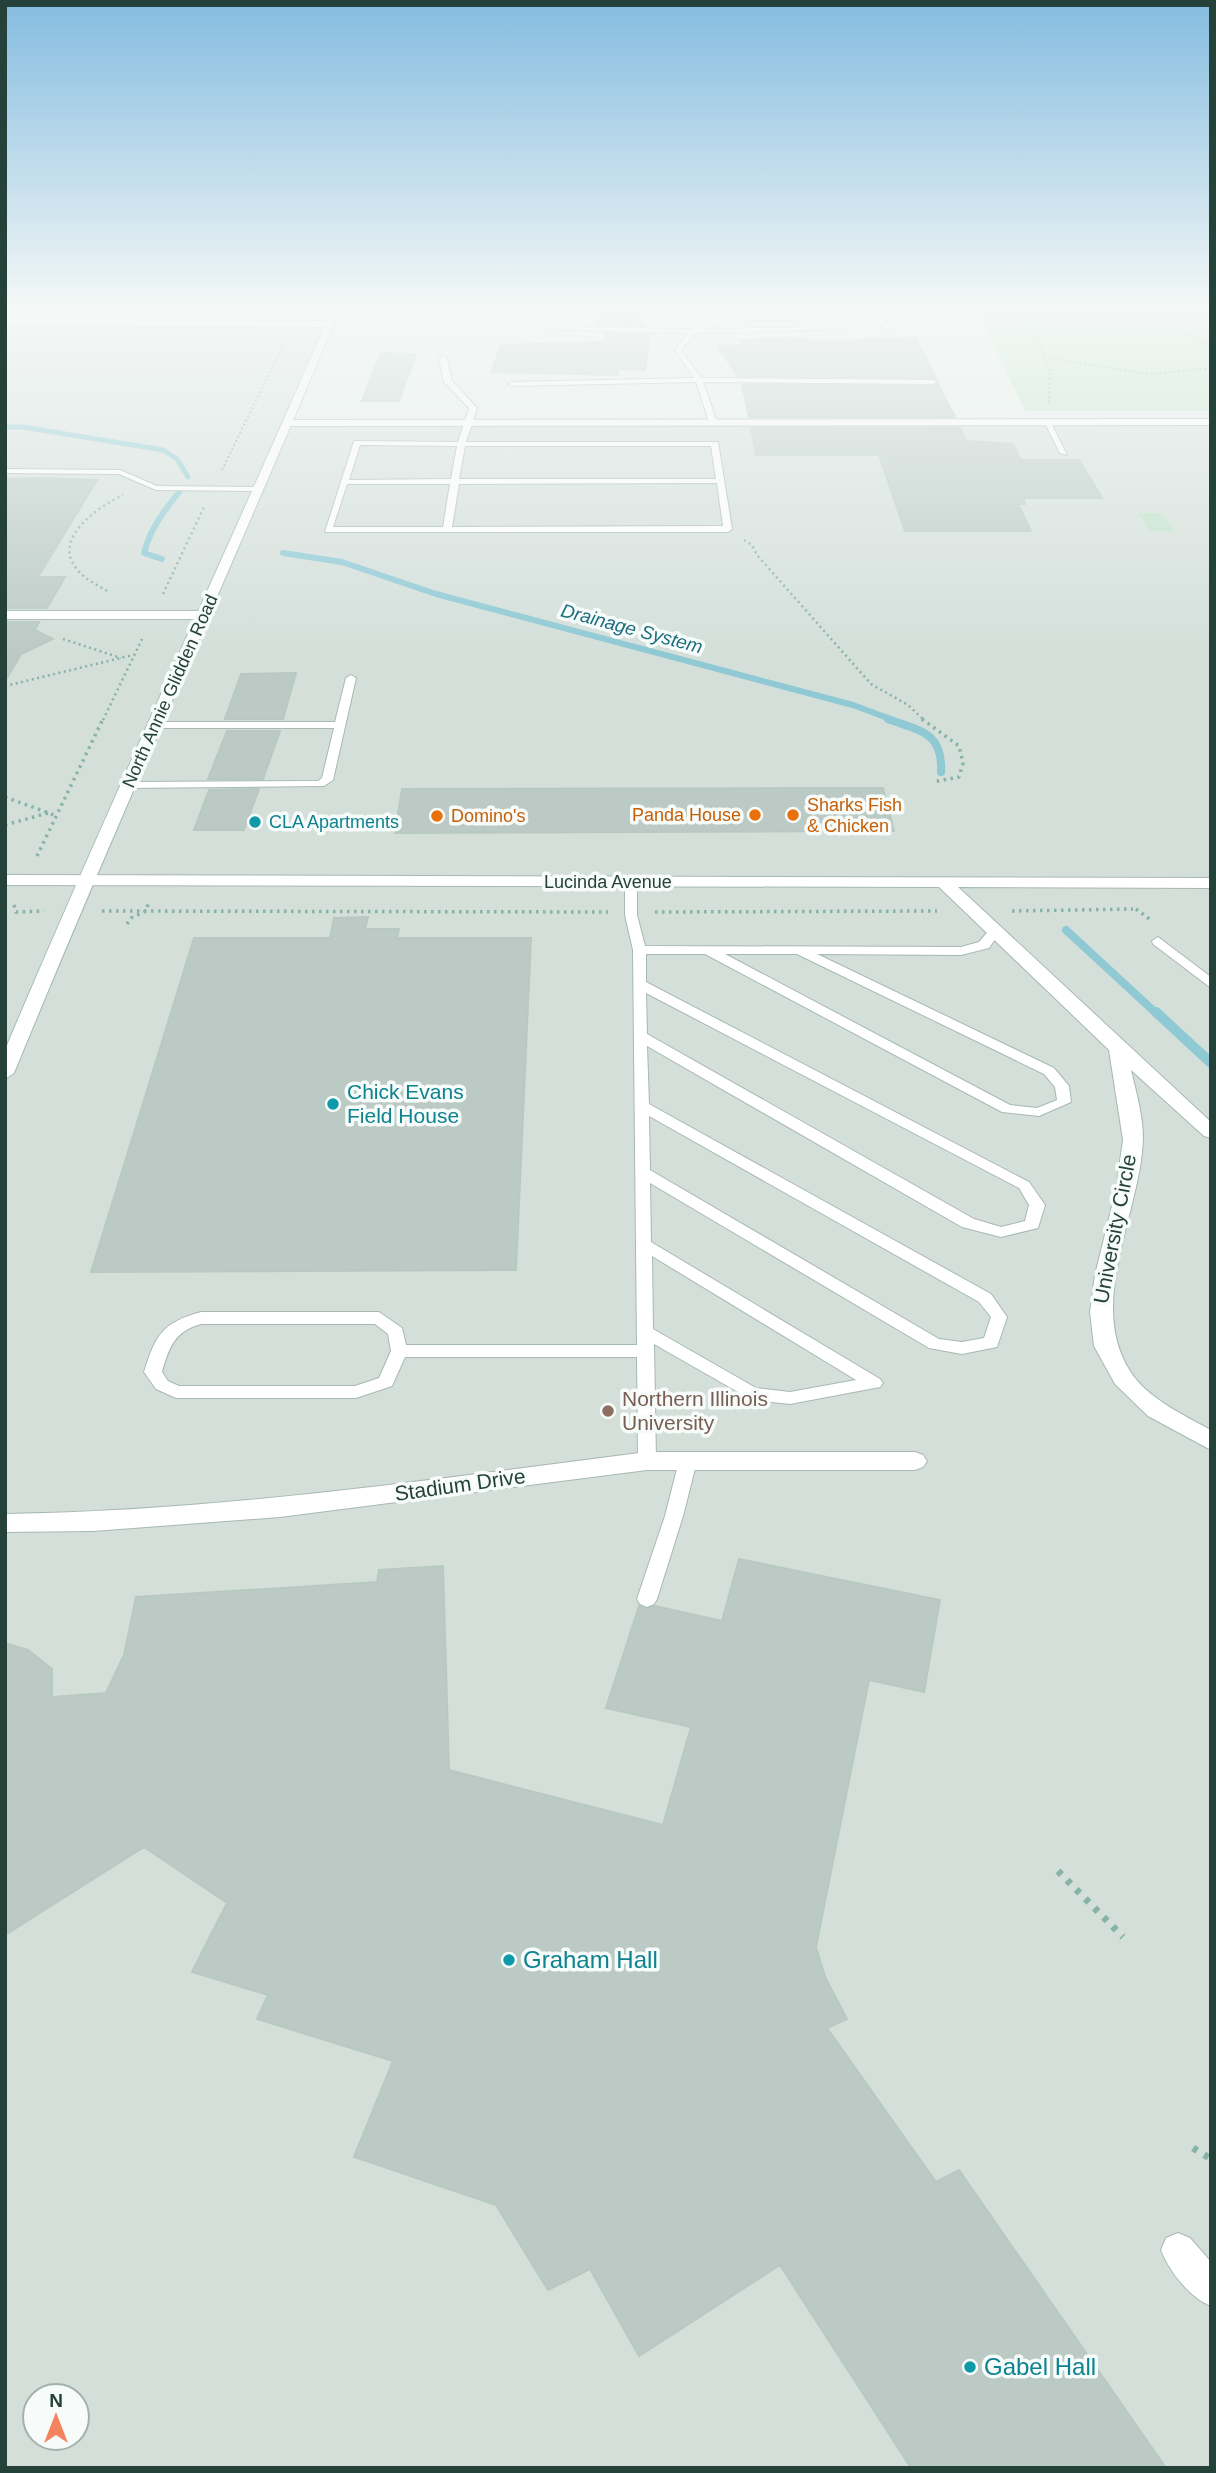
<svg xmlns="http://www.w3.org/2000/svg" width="1216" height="2473" font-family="Helvetica,sans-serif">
	<rect width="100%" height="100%" fill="#e6efeb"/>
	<!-- built -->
	<path fill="#d4dfda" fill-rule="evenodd" d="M5,323l326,1 -42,99 922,2v2043h-1206zM35,2396h42v42h-42z"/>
	<!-- green -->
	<path fill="#bfe0c8" d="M977,309h225l9,10v92h-186z
		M1138,513h24l13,18h-25z"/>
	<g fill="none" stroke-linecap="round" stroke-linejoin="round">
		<!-- stream-far3 -->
		<path stroke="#8ec9d4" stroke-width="5" d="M5,427h18l140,23 14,9 11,18"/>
		<!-- stream-far2 -->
		<path stroke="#8ec9d4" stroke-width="6" d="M283,553l59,9 94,32 417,111 40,15
			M162,559l-18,-6c6,-24 20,-42 35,-61"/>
		<!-- stream-far1 -->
		<path stroke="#8ec9d4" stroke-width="8" d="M888,719c32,12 55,13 53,53
			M1066,930l91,84"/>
		<!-- stream -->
		<path stroke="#8ec9d4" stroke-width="10" d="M1156,1012l55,51"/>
	</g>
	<!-- building -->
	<path fill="#bbcac4" stroke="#b8c9c2" stroke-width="2" d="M593,309l44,2 8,15 -46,-1z
		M603,333l47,2 -5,35 -26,-1 -1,6 -127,-3 10,-27 106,-3z
		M795,338l23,3 98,-3 20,40 -198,-2 -21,-30 27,-1 -4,-5z
		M381,353l35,1 -17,47h-37z
		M938,384l17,33h-206l-7,-32z
		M751,428h209l6,13 47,3 8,16h58l23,38h-79l2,6h-7l13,27h-126l-26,-76h-123z
		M35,478l62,2 -59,97h27l-18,31h-42v-129z
		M5,622h34l-4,8 18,9 -32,15 -16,27z
		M296,673l-13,46h-58l16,-45z
		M227,731h53l-17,48h-55z
		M883,788l11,43 -499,2 7,-44z
		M259,789l-15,41h-50l15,-40z
		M368,917l-3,12h34l-2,9h134l-15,332 -425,2 103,-334h136l4,-20z
		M739,1559l201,41 -16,92 -55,-12 -53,267 9,30 22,42 -20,9 109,154 23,-12 207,298h-255l-131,-203 -141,91 -49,-87 -42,21 -52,-85 -142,-48 39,-96 -136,-42 11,-24 -76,-23 35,-69 -83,-56 -139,88v-292l23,7 24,19v28l54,-4 18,-38 12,-58 241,-15 2,-12 64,-4 6,204 214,55 28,-98 -85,-19 33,-102 7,3 9,-3 67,15z"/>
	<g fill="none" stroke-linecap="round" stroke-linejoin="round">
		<!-- lane casing -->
		<g stroke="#a8b8b2" stroke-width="2">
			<path id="lane" d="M401,309h6l-7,10h-4z
				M718,309h26l-42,5 8,7 20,-4 148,-3 15,17 -5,1 -12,-14 -146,3 -27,8 138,-2 3,2 -148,4 -15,17 20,28 232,2 4,2 -4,2 -230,-2 14,40 -4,2 -4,-2 -13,-40 -184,4 -4,-2 4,-2 182,-4 -19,-28 13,-17 -145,-4 3,-2 148,2 10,-6 -10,-11z
				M443,356l4,2 5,23 25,27 -11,34h252l14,87 -4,3h-403l29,-91 104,1 11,-34 -25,-26 -5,-24zM360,445l97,1 -6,33 -102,1zM465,446h246l5,33h-257zM717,483l6,43 -271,1 7,-43zM347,484h103l-7,43h-110z
				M1044,421l7,2 16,32 -7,-2z
				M5,469l115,1 37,16 102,1 4,2 -4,2 -103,-1 -37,-16 -114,-1z
				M351,675l5,3 -23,102 -9,6 -196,2 -6,-3 6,-3 190,-1 4,-3 12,-50h-179l-5,-3 5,-3h180l11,-44z
				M631,878l6,4v33l8,31 316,1 18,-5 11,-13h8l2,3 -11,16 -28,7 -144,-1 237,114 15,18 2,16 -32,14 -37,-4 -297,-158h-59v28l383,200 16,23 -7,23 -37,9 -39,-10 -315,-181 2,58 342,190 16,23 -10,30 -35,7 -33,-6 -279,-165 1,59 229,137 3,4 -3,4 -90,17 -38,-4 -98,-56 2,117 -3,5h-12l-3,-5 -1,-104h-232l-13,29 -36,12h-180l-20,-9 -12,-17c12,-38 18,-49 57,-60h178l23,16 4,17h231l-4,-395 -8,-35v-33zM725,954h72l247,120 11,13 2,13 -20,8 -27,-3zM646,993l373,195 10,17 -4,16 -24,6 -27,-8 -327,-185zM649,1116l330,186 12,15 -7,21 -22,4 -23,-3 -289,-169zM652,1256l204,124 -66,12 -34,-4 -103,-59zM201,1324h174l13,10 3,17 -12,27 -24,8h-176l-11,-5 -6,-9c7,-25 13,-41 39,-48z
				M1158,937l53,40v11l-58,-44 -1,-3z
				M688,1454l6,2 3,5 -14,55 -26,83 -3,5 -7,3 -7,-3 -3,-5 28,-83 14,-55 3,-5z"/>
		</g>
		<!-- street casing -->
		<g stroke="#a8b8b2" stroke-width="2">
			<path id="street" d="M5,319l326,2 4,3 -4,3 -326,-2z
				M1211,419v6l-923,1 -5,-3 5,-3z
				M5,611h199l6,4 -6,4h-199z
				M5,875l1206,3v10l-253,-1 253,235v16l-7,-2 -73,-66c5,22 12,45 12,68 -2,74 -57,164 -13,233 17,27 53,44 81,59v20l-63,-34 -33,-32 -21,-38 -4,-34 5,-37 21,-85 7,-50 -14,-90 -170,-163 -934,-2z
				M647,1452h268l8,3 4,6 -4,6 -8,3h-268l-367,47 -187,14 -88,1v-18c216,-3 429,-35 642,-62z
				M1178,2233l12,5 21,24v44c-21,-8 -42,-35 -50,-56l5,-12z"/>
		</g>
		<!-- secondary casing -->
		<g stroke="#a4bbb3" stroke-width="2">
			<path id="secondary" d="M332,309h8c-107,256 -221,508 -326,764l-9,6v-29c105,-249 220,-493 327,-741z"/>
		</g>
		<!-- path-far3 -->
		<path stroke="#86b3a5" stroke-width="2" stroke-dasharray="2 2.5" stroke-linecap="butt" d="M1047,309l-14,21 17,41 -1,32
			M1135,309l76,37
			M1044,357l104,17 63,-6
			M222,470l62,-127"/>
		<!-- path-far2 -->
		<path stroke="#86b3a5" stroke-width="2.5" stroke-dasharray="2 3.5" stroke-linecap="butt" d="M744,540l8,5 5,10 114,129 37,21 16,15
			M107,591c-11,-7 -23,-12 -31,-23 -24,-31 24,-62 47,-73
			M163,594l41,-87
			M63,639l58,19
			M5,686l128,-31
			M103,720l40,-83"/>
		<!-- path-far1 -->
		<path stroke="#86b3a5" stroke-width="3.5" stroke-dasharray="2.5 4.5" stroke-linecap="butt" d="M922,719l37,27 4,17 -4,14 -26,5
			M5,797l52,19
			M5,825l43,-12
			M37,856l66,-137
			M14,905l2,7 28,-1
			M1136,909l16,12
			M102,911l506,1
			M1012,911l121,-2
			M655,912l282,-1
			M127,924l4,-6 15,-7 3,-10"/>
		<!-- path -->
		<path stroke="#86b3a5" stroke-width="7" stroke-dasharray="5 8" stroke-linecap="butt" d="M1058,1871l65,66
			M1193,2148l18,11"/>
		<!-- lane -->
		<use href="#lane" fill="#fff" fill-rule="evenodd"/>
		<!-- street -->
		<use href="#street" fill="#fff" fill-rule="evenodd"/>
		<!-- secondary -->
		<use href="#secondary" fill="#fff" fill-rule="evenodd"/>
	</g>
	<!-- sky -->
	<linearGradient id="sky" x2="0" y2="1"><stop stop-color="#84bce0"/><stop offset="0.47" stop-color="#f4f8f6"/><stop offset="1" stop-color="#f4f8f6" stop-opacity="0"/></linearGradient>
	<rect width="1216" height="655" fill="url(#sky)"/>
	<!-- markers -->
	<g fill="#e8710a" stroke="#f7fbf9" stroke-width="2.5">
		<circle cx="755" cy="815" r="7"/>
		<circle cx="793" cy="815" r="7"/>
		<circle cx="437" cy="816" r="7"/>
	</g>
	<g fill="#0f9aa8" stroke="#f7fbf9" stroke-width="2.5">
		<circle cx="255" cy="822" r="7"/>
		<circle cx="333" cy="1104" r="7"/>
		<circle cx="509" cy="1960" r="7"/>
		<circle cx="970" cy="2367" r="7"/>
	</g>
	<circle fill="#8d6e63" stroke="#f7fbf9" stroke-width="2.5" cx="608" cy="1411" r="7"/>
	<g text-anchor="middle" stroke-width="7" stroke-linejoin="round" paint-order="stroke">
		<!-- far-street labels -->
		<g font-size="18" fill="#24423a" stroke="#f7fbf9">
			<text transform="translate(170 691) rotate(-66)" y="6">North Annie Glidden Road</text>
			<text x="608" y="888">Lucinda Avenue</text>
		</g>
		<!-- far-food labels -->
		<g font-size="18" fill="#c56008" stroke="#f7fbf9" text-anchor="start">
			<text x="807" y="811">Sharks Fish<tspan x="807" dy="21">&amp; Chicken</tspan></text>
			<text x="741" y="821" text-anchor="end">Panda House</text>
			<text x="451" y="822">Domino's</text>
		</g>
		<!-- far-culture labels -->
		<g font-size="18" fill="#0d838f" stroke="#f7fbf9" text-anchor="start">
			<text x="269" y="828">CLA Apartments</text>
		</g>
		<!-- far-water labels -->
		<g font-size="19" font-style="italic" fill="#1c6f80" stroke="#f7fbf9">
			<text transform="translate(632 628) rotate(15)" y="7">Drainage System</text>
		</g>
		<!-- culture labels -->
		<g font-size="21" fill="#0d838f" stroke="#f7fbf9" text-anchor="start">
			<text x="347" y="1099">Chick Evans<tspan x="347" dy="24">Field House</tspan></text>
		</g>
		<!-- street labels -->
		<g font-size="21" fill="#24423a" stroke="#f7fbf9">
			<text transform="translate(1115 1229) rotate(-79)" y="7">University Circle</text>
			<text transform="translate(460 1485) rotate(-8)" y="7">Stadium Drive</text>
		</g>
		<!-- education labels -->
		<g font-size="21" fill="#785e54" stroke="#f7fbf9" text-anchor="start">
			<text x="622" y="1406">Northern Illinois<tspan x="622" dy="24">University</tspan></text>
		</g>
		<!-- near-culture labels -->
		<g font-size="24" fill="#0d838f" stroke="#f7fbf9" text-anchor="start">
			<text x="523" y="1968">Graham Hall</text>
			<text x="984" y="2375">Gabel Hall</text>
		</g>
	</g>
	<!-- border -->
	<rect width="1216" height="2473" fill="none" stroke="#24423a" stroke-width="14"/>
	<!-- north arrow -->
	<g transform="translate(56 2417)"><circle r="33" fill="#f7fbf9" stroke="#a3b1ad" stroke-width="2"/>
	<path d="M0-5L12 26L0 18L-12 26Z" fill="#f4845f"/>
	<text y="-10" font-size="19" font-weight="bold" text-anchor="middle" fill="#24423a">N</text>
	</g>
</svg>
